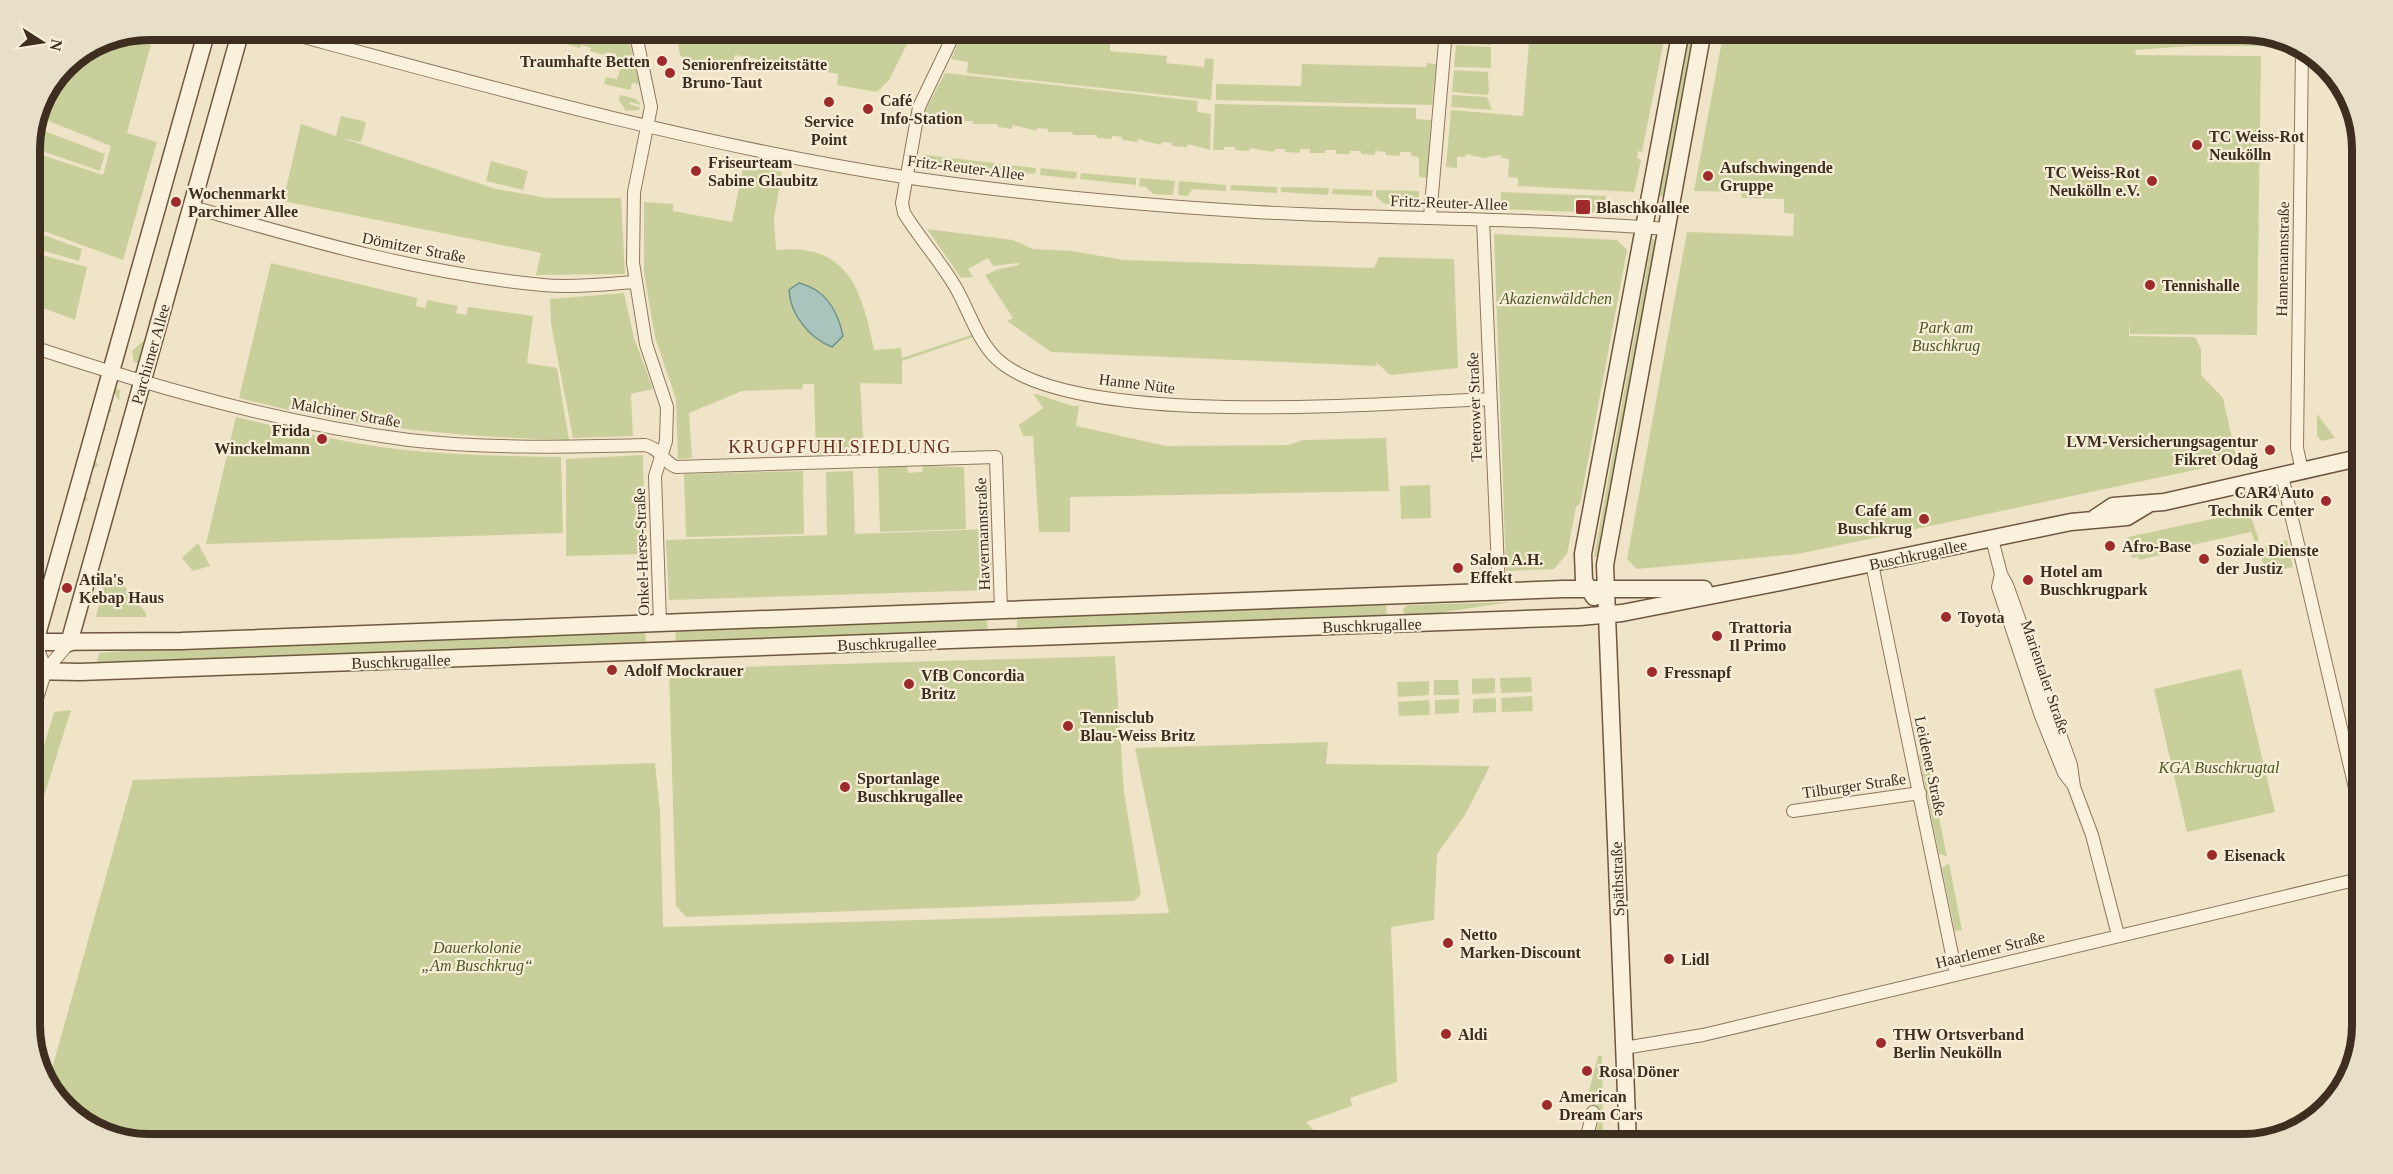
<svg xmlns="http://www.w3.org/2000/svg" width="2393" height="1174" font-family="Georgia,serif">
	<rect width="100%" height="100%" fill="#f0e4c8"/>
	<!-- green -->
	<path fill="#c9cf9b" d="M627,30l12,54 -7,-1 -2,7 -26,-6 2,-7 11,2 6,-19 -8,-2 1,-4 -10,-2 -1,3 -15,-4 1,-3 -10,-3 -1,3 -14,-4v-3l-9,-3 -1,3 -15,-4v-3l-24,-3z
		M675,30h239l-25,50 -12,12 -40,-7 1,-11 -103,-19 -3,13 -48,-9 -4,-4z
		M964,30l146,14v7l57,5 -1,7 38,4 1,-9 9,1 -3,41 -244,-27 1,-11 -17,-3z
		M1457,30h43v4h-6l-3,11 -35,-3z
		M1530,30h136l-24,122 -4,-1 -1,7 4,2 -7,32 -116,-6v-8l-10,-1 1,-18 -8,-1v-3l-18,3 -17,-4 -1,3h-8v11l-11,-1 5,-57 72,6z
		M1687,30h10l-31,167 -10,-1z
		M1724,30h519l37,8v8h-89l-56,4 1,5 125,1 -4,279 -127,-1 -1,-14v16l66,1 6,12v26l22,23 14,63 -439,93 -161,15 -10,-10 60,-327 106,4 1,-22 -10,-1v-14l-42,-1 -1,-6 -47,-1z
		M147,31l7,2 -27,100 30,9 -34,118 -93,-34v-75l73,24 8,-29 -75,-30c7,-30 40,-67 70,-77 12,-5 28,-6 41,-8z
		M1456,45l35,2v21l-37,-1z
		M1427,63l9,1 -4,41 -216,-5v-16l85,2 1,-22 124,3z
		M1454,70l34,2 1,21 -2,2 -35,-3z
		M945,73l253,28 -1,11 14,2 -1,36 -22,-6 -1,3 -15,-1v-3l-10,-1 -1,3 -23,-6 -1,3 -15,-2v-3l-10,-1v3l-15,-1v-3h-24l-1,-3h-24v-3l-11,-1v3l-24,-6 -1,4 -14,-2v-3h-25v-3l-25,1v-4l-25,1 2,-8z
		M620,95l16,4 5,6 -11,-3 -1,2 11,3 -1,3 -13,1 -7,-11z
		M1452,95l35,2 5,13 -41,-3z
		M1215,104l201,4v11l15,1 -4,58 -8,-1v-20l-8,-1v-4h-11v4l-14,-1v-3l-11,-1v4l-14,-1v-3h-11v3h-14v-4h-11v3h-15v-4h-10v4l-15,-1v-3h-10l-1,3 -24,-4 -1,3 -14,-1v-3h-11v3h-11z
		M341,116l25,6 -5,20 -19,-4 154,51 51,9h74l4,76 -89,1 5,-22 -258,-52 18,-77 35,12z
		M34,127l71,27 -5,17 -70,-24z
		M925,155l70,8 -1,6 -32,-3 -6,6 -33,-5z
		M491,161l37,10 -5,19 -37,-9z
		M744,164l38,8 -8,47 2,31c72,-8 86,40 98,100l27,-2 1,10 69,-23 2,2 -71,24v23l-42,-1 4,70 -48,1 -2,-70h-11l-1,5 -60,2 -53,22 3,45 -14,1 -2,-60 -21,-62 -11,-64v-71l29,2v7l59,11z
		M999,164l37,4 -1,6 -37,-4z
		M1041,168l36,4 -1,7 -36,-4z
		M1081,173l55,5v7l-56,-6z
		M1140,178l35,3 -2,14 -20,-1 -7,-7 -7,-1z
		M1179,181l47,4v6l-33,-2 -6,7 -9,-1z
		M1231,185l46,2v6l-47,-3z
		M1281,187l48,1 -1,7 -47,-3z
		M1333,189l40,1 -1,6 -40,-2z
		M1376,190l43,1v9l-14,-1 -1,6 -20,-1 -8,-8z
		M1501,192l105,4 -1,17 -105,-4z
		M179,214l6,2 -42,148 -9,-2 -2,-11 17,-15 3,-11 -4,-4c6,-9 8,-9 6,-21l5,-2 2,-7 -3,-4 5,-3 3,-10 -3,-4 5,-4 3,-10 -3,-3 5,-4 2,-9 -3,-3 5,-5z
		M927,229l86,11 20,9 39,2 51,9 251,8 5,-11 75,2 4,109 -68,7 -14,-13 1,4 -326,-14 -44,-31 6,-3 -28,-43 14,-6 20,-4 -1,-2 -25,3 -5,-8 -20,11 5,8 -12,1z
		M30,230l52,19 -3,12 -49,-14z
		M1494,234l123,6 10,10 -47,254 -4,3 -9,47 -13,15 -48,2z
		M1652,239l5,1 -58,316 -5,1z
		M30,252l57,15 -12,53 -45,-17z
		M271,263l146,35 -1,8 9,2 2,-8 31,6 -2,7 10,2 2,-8 65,9 -6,47 30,5 12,72c-114,-3 -220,-13 -330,-42z
		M624,293l10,45 19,51 -22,5 2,42 -60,2 -22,-114 -1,-25z
		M111,387l9,3 -1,11 -4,-7 -5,3 -2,7 4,7 -6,4 -3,8 3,7 -7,4 -1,8 3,7 -7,7 4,10 -8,5 -2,5 4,7 -7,4 -1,6 4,7 -6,3 -3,-1z
		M1033,393l40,13h6l-3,20 90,20 122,-1 15,-5 83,-2 3,53 -319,6v35h-31l-6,-96h-10l-4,-11 24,-17z
		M2317,414l18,24 -13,3 -5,-5z
		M236,417c50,12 101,24 152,31 57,7 116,8 173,9l2,76 -357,11z
		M643,455l2,99 -79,2v-97z
		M907,466l1,7 14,-1 1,-6 41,1 2,62 -86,3 -2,-65z
		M803,471l1,63 -118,3 -2,-63z
		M853,471l2,63 135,-5 2,61 -323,10 -3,-60 161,-5 -1,-63z
		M1430,485l1,33 -30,1 -1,-33z
		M2249,511l10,29 -4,2 -4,-10 -82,18v3l-30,7 -1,-3 -6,1 -4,-21z
		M2287,540l6,27 -26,6 -9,-24z
		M198,543l12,23 -17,5 -11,-13z
		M105,579l16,3 25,31v4h-50z
		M1511,602l-106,16 -2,-9 5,-4z
		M1386,605l1,14 -370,13v-15z
		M987,619l1,15 -312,9 -1,-15z
		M645,630l1,14 -549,18 2,-9 90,-7z
		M1115,656l9,136 17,102 -7,7 -448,16 -10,-11 -7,-237z
		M2241,669l34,143 -88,20 -33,-143z
		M1531,677l1,15 -31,1 -1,-15z
		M1495,678v15l-23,1v-15z
		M1434,680h24l1,15h-25z
		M1429,681v14l-31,2 -1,-15z
		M1532,696l1,15 -31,1 -1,-14z
		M1496,698v14l-23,1v-14z
		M1459,699v14l-24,1v-14z
		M1429,700l1,15 -31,1 -1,-14z
		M71,710l-36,115 -5,-1v-30l24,-82z
		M1328,742l-2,22 164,2 -25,49 -28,39 -3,66 -43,7 6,155 -47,16 2,8 -46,16 21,22h-1177l-53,-12 -47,-41 -2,-8 85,-303 522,-17 5,48 3,116 506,-14 -34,-165z
		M1926,753l20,99 1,4 -8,-2 -20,-99z
		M30,830l14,4 -14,50z
		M1949,863l13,67 -7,1 -13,-63z
		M1598,1056h4l1,73 5,15 -15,-3c4,-14 12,-31 -4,-39l1,-6 -2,-1z"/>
	<!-- water -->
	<path fill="#a9c4bc" stroke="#6f938a" stroke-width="1.5" d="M799,283c26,6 39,28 44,53l-11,11c-23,-9 -42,-33 -43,-57z"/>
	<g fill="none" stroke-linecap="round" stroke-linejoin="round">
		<!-- street casing -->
		<g stroke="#8d765c" stroke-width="14">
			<path id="street" d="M278,30c207,56 413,114 626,147 116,17 235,28 352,35 137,7 274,6 410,17
				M635,30l16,77 -17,85 -1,71 13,81 21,63 -1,34 -11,35 5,147
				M956,30l-37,77 -17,96 2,10c16,26 37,49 52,75 13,23 22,53 41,71 76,71 387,44 492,40
				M192,207c115,33 231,67 351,78 30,3 62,-1 92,-3
				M1430,218l16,-188
				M1483,220l16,372
				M30,346c124,41 249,77 379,94 78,9 158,7 236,5 15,3 18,17 31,22l320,-10 5,153
				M2302,471l-5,-23 5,-401
				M2282,476l81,346
				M1992,539l9,35 6,11 64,180 3,22 18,48 26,100
				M1872,564l84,410
				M2001,574l-3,13 43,129 23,57 10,13
				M35,642l11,28
				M30,720l16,-50 23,-27
				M1793,811l127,-18
				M1624,1048l79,-13 660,-157
				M1585,1144l8,-32"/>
		</g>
		<!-- secondary casing -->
		<g stroke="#6f573f" stroke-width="19">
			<path id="secondary" d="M2095,518l18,-12 51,-4 199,-45
				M1594,597l-10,-16 -1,-27 98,-524
				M30,642l151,-1 1382,-52h141
				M35,642l172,-612
				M69,643l172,-613
				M30,671l50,1 1500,-55 42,-4 159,-31 290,-60 56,-5 20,-12
				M1628,1144l-23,-579 98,-535"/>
		</g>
		<!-- street -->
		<use href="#street" stroke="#faf1dc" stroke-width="12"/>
		<!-- secondary -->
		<use href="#secondary" stroke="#faf1dc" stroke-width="16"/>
	</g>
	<!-- markers -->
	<g fill="#9e2a2b" stroke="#f7eed8" stroke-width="2">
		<circle cx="662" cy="61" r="6"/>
		<circle cx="670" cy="73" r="6"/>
		<circle cx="829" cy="102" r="6"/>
		<circle cx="868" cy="109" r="6"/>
		<circle cx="2197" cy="145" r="6"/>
		<circle cx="696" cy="171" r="6"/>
		<circle cx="1708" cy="176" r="6"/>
		<circle cx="2152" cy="181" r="6"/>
		<circle cx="176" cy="202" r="6"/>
		<rect x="1575" y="199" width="16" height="16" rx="3"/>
		<circle cx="2150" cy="285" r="6"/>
		<circle cx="322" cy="439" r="6"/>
		<circle cx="2270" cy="450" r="6"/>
		<circle cx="2326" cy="501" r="6"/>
		<circle cx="1924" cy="519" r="6"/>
		<circle cx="2110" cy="546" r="6"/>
		<circle cx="2204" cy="559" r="6"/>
		<circle cx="1458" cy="568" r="6"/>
		<circle cx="2028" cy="580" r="6"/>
		<circle cx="67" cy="588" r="6"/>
		<circle cx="1946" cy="617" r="6"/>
		<circle cx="1717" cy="636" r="6"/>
		<circle cx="612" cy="670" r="6"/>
		<circle cx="1652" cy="672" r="6"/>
		<circle cx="909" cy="684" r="6"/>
		<circle cx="1068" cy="726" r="6"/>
		<circle cx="845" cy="787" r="6"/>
		<circle cx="2212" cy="855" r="6"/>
		<circle cx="1448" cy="943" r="6"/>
		<circle cx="1669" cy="959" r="6"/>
		<circle cx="1446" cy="1034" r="6"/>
		<circle cx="1881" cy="1043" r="6"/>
		<circle cx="1587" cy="1071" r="6"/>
		<circle cx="1547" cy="1105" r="6"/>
	</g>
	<g text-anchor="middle" stroke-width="4.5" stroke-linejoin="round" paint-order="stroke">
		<!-- poi labels -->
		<g font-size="16" font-weight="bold" fill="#3d2e20" stroke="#f7eed8" text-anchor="start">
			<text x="650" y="67" text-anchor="end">Traumhafte Betten</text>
			<text x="682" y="70">Seniorenfreizeitstätte<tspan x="682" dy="18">Bruno-Taut</tspan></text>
			<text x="880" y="106">Café<tspan x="880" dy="18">Info-Station</tspan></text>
			<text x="829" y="127" text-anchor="middle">Service<tspan x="829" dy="18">Point</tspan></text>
			<text x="2209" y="142">TC Weiss-Rot<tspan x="2209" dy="18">Neukölln</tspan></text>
			<text x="708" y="168">Friseurteam<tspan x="708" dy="18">Sabine Glaubitz</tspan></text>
			<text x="1720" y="173">Aufschwingende<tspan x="1720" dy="18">Gruppe</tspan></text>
			<text x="2140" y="178" text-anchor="end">TC Weiss-Rot<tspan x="2140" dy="18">Neukölln e.V.</tspan></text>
			<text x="188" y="199">Wochenmarkt<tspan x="188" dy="18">Parchimer Allee</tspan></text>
			<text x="1596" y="213">Blaschkoallee</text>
			<text x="2162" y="291">Tennishalle</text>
			<text x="310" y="436" text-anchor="end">Frida<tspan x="310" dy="18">Winckelmann</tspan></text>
			<text x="2258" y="447" text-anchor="end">LVM-Versicherungsagentur<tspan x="2258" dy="18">Fikret Odağ</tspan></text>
			<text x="2314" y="498" text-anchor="end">CAR4 Auto<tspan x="2314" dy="18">Technik Center</tspan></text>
			<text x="1912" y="516" text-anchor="end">Café am<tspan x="1912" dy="18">Buschkrug</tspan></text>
			<text x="2122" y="552">Afro-Base</text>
			<text x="2216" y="556">Soziale Dienste<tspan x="2216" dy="18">der Justiz</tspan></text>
			<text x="1470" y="565">Salon A.H.<tspan x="1470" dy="18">Effekt</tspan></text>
			<text x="2040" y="577">Hotel am<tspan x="2040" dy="18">Buschkrugpark</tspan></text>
			<text x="79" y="585">Atila's<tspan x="79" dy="18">Kebap Haus</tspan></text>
			<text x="1958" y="623">Toyota</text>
			<text x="1729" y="633">Trattoria<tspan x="1729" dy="18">Il Primo</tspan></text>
			<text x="624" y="676">Adolf Mockrauer</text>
			<text x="1664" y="678">Fressnapf</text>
			<text x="921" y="681">VfB Concordia<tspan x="921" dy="18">Britz</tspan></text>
			<text x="1080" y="723">Tennisclub<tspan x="1080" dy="18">Blau-Weiss Britz</tspan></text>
			<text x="857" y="784">Sportanlage<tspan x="857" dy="18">Buschkrugallee</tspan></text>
			<text x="2224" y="861">Eisenack</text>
			<text x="1460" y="940">Netto<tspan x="1460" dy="18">Marken-Discount</tspan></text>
			<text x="1681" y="965">Lidl</text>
			<text x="1458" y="1040">Aldi</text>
			<text x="1893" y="1040">THW Ortsverband<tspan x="1893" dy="18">Berlin Neukölln</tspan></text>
			<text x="1599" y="1077">Rosa Döner</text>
			<text x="1559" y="1102">American<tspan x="1559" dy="18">Dream Cars</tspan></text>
		</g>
		<!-- street labels -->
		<g font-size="16" fill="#3d2e20" stroke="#f7eed8">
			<text transform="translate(966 167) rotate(7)" y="6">Fritz-Reuter-Allee</text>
			<text transform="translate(1449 202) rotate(2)" y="6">Fritz-Reuter-Allee</text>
			<text transform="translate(414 247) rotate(11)" y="6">Dömitzer Straße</text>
			<text transform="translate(2282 259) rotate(-89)" y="6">Hannemannstraße</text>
			<text transform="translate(150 354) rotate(-74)" y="6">Parchimer Allee</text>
			<text transform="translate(1137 383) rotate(7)" y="6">Hanne Nüte</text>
			<text transform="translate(1474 407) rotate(-92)" y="6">Teterower Straße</text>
			<text transform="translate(346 412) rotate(10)" y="6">Malchiner Straße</text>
			<text transform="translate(982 534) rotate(-92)" y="6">Havermannstraße</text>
			<text transform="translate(641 552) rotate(-92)" y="6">Onkel-Herse-Straße</text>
			<text transform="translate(1918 554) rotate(-12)" y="6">Buschkrugallee</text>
			<text transform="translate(1372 625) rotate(-2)" y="6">Buschkrugallee</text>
			<text transform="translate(887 643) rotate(-2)" y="6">Buschkrugallee</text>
			<text transform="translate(401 661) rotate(-2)" y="6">Buschkrugallee</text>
			<text transform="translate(2046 677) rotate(71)" y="6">Marientaler Straße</text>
			<text transform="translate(1931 766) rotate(78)" y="6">Leidener Straße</text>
			<text transform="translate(1854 785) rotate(-8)" y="6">Tilburger Straße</text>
			<text transform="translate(1617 879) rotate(-92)" y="6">Späthstraße</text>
			<text transform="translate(1990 949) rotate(-14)" y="6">Haarlemer Straße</text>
		</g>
		<!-- park labels -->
		<g font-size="16" font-style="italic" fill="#4d5a26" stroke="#f7eed8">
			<text x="1556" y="304">Akazienwäldchen</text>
			<text x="1946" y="333">Park am<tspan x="1946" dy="18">Buschkrug</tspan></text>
			<text x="2219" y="773">KGA Buschkrugtal</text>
			<text x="477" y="953">Dauerkolonie<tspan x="477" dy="18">„Am Buschkrug“</tspan></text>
		</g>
		<!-- neighbourhood labels -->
		<g font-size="18" letter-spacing="1.5" fill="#6b2e1e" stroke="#f7eed8">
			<text x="840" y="453">KRUGPFUHLSIEDLUNG</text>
		</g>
	</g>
	<!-- crop -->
	<path d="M0 0H2393V1174H0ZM149 40H2243A109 109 0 0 1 2352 149V1025A109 109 0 0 1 2243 1134H149A109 109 0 0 1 40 1025V149A109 109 0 0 1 149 40Z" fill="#e8dfc9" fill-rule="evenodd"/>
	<path fill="none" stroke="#3d2e20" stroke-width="8" d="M149 40H2243A109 109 0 0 1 2352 149V1025A109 109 0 0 1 2243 1134H149A109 109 0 0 1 40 1025V149A109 109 0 0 1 149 40Z"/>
	<!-- north arrow -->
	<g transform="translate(42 42) rotate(102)" stroke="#f7eed8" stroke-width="4.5" paint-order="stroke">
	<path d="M0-4.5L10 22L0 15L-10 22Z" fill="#3d2e20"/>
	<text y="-9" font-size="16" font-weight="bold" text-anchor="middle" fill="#3d2e20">N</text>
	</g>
</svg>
